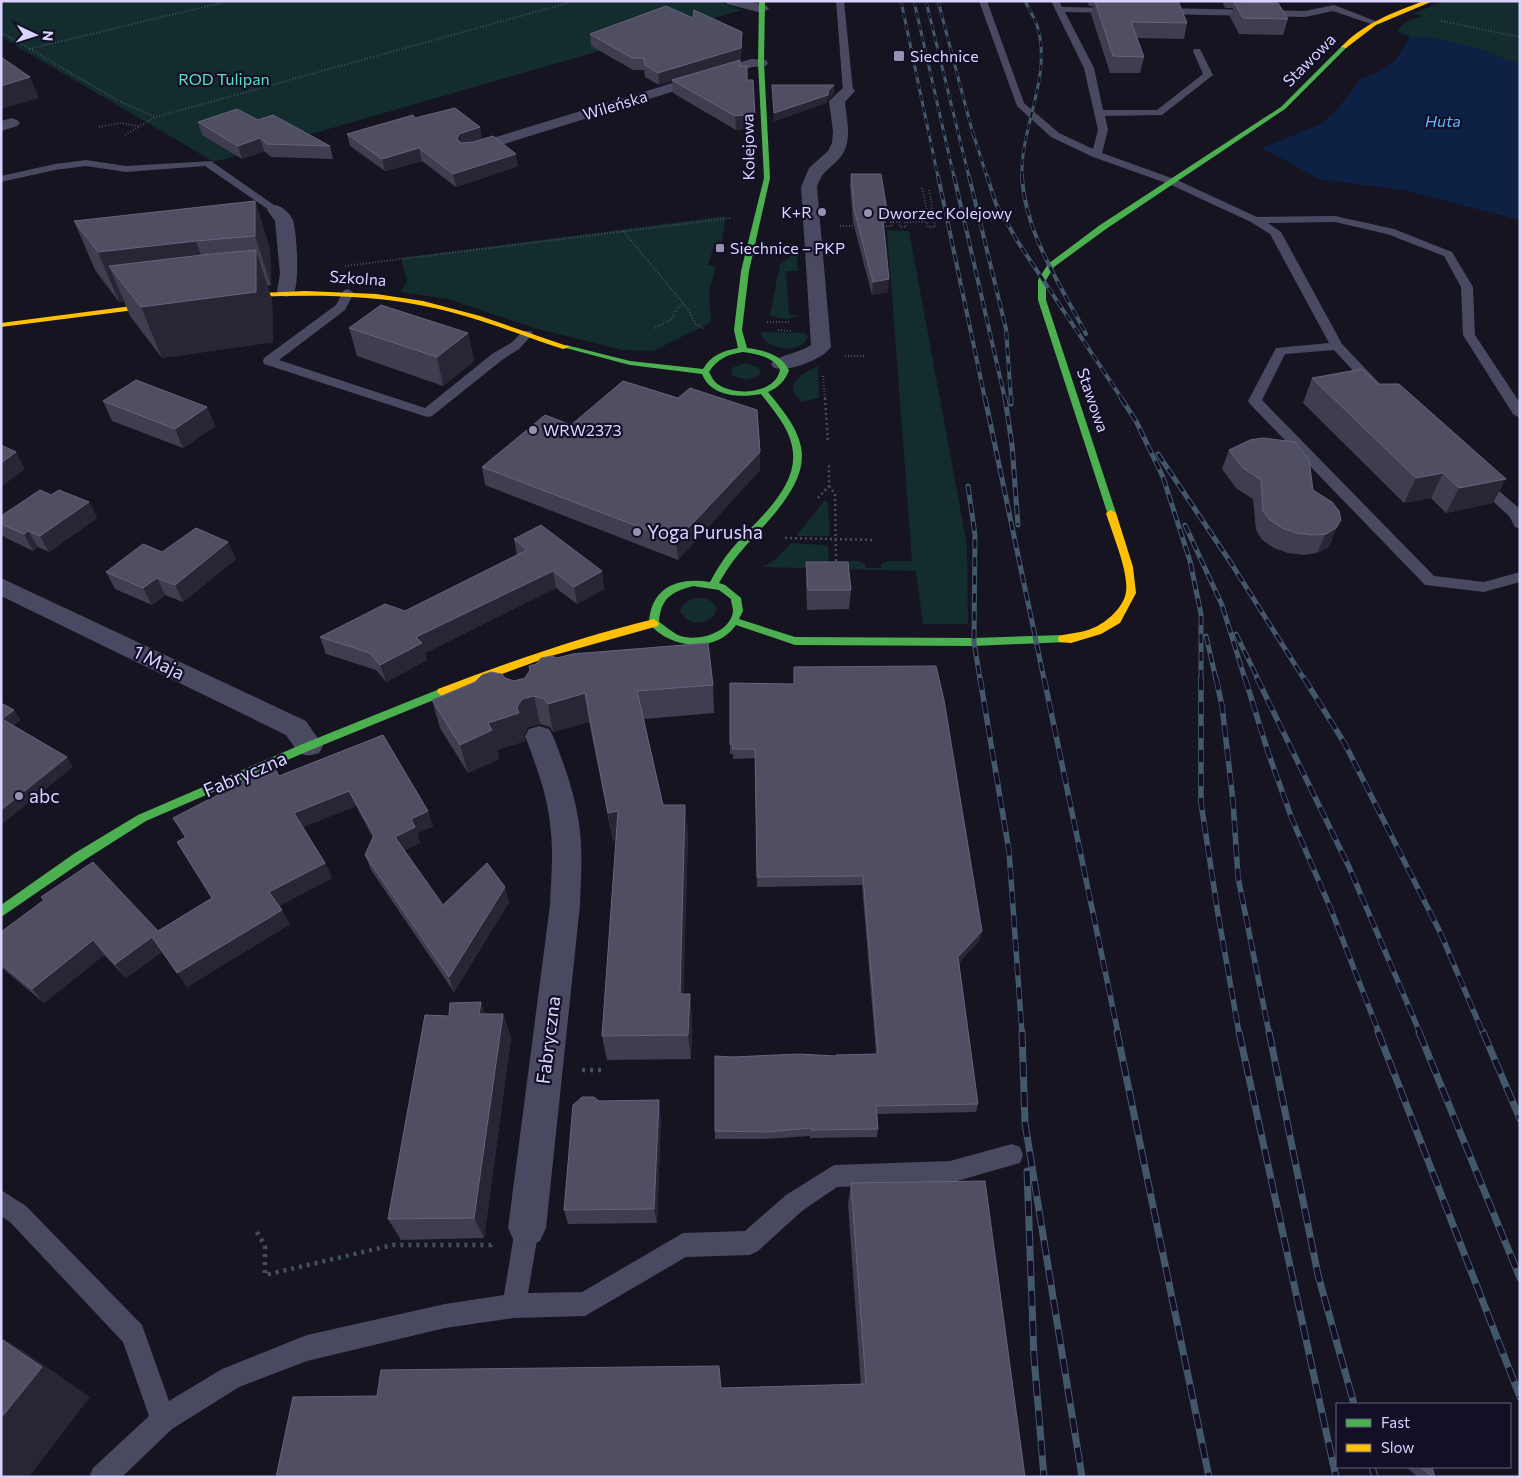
<svg xmlns="http://www.w3.org/2000/svg" width="1521" height="1478" font-family="Commissioner,sans-serif">
	<rect width="100%" height="100%" fill="#161421"/>
	<!-- green -->
	<path fill="#132c2d" d="M1,1h716l25,9 -528,152 -213,-125z
		M1445,1h75v64l-40,-16 -49,-12h-21l-12,-6c7,-11 14,-12 26,-15l-12,-2z
		M726,216l-5,30h-7l-6,19 8,1 -7,26 2,30 -58,29 -30,-1 -89,-22 -86,-29 -47,-7 6,-11 -6,-23z
		M887,230l22,1 58,314 1,79h-45l-7,-53 -154,-4 14,-8 15,-16 33,2 4,2 1,14h30l6,3v4h16v-4l6,-3h25z
		M796,245l2,26h-12l3,44h10c-9,6 -20,4 -29,0l10,-51 9,-6z
		M760,332l44,1 4,3c-5,20 -43,14 -48,-4z
		M745,363l13,4 3,4 -2,4 -12,5 -14,-4 -2,-4 1,-4z
		M818,366l1,32 -18,4 -8,-11c0,-14 14,-20 25,-25z
		M825,500l3,3 2,31 -3,2h-31z
		M698,598c9,0 15,2 19,11 -5,17 -30,18 -37,2 3,-9 8,-11 18,-13z"/>
	<!-- water -->
	<path fill="#0d2144" d="M1410,37h21l49,12 40,16v155l-117,-30 -84,-11 -57,-31 59,-24 16,-14 23,-31 19,-7 17,-12z"/>
	<g fill="none" stroke-linecap="round" stroke-linejoin="round">
		<!-- path-far2 -->
		<path stroke="#44505f" stroke-width="2" stroke-dasharray="1 2" stroke-linecap="butt" d="M1441,21l79,16
			M1,32l116,68 38,17
			M29,49l200,-48
			M99,127l22,-4 18,3
			M125,135l31,-18 419,-116
			M922,188l5,22 6,2
			M887,210l4,12
			M840,226h16
			M880,226h12l-1,-4h8l1,5h6l-1,-5h22l1,5h7l-6,-39
			M623,231l65,78 7,14 9,6
			M345,266l386,-48
			M767,322h23
			M655,328l17,-9 5,-11 7,-4
			M778,330l14,1
			M845,356h20
			M823,376l2,23"/>
		<!-- path-far1 -->
		<path stroke="#44505f" stroke-width="2.5" stroke-dasharray="2 3" stroke-linecap="butt" d="M825,398l3,44
			M829,486l6,8 1,67
			M818,498l11,-12v-21
			M785,538l90,2"/>
		<!-- path -->
		<path stroke="#44505f" stroke-width="4.5" stroke-dasharray="3 5" stroke-linecap="butt" d="M582,1070h22
			M257,1232l8,14v29l128,-30h98l1,-2"/>
		<!-- lane -->
		<path fill="#4a4962" fill-rule="evenodd" d="M836,1h8l9,90 -5,3 -5,-3z
			M979,1h8l37,102 35,30 34,16 5,-19 -14,-62 -33,-67h8l3,6 56,1v4l-3,1 -50,-1 29,56 9,42h54l46,-36 -10,-23 1,-2h6l13,26 -51,40 -57,1 3,14 -6,23 75,27 80,37 78,-1 59,13 58,23 21,35 2,48 45,68v15l-7,-4 -50,-79 -2,-48 -17,-31 -57,-22 -52,-12 -67,1 13,9 61,112 40,42 -2,3h-10l-36,-39 -49,4 -23,46 172,176 50,6 36,-10v10l-36,10 -59,-7 -175,-181 -2,-3 28,-53 53,-5 -59,-109 -19,-12 -82,-38 -76,-27 -42,-20 -34,-31z
			M1334,5l44,17 -7,2 -38,-13 -28,6 -146,-3 -4,-3 4,-3 146,3z
			M86,160l40,6 85,-5 70,49 -1,2h-8l-67,-46 -79,6 -40,-6 -31,4 -54,12v-6l54,-12z
			M348,289l6,4 -9,17 -66,50 146,48 67,-54 19,-11 12,-12h8l2,3 -14,15 -17,11 -70,56 -5,1 -163,-53 -1,-3 1,-3 72,-53 8,-15z
			M1479,477l5,1 36,31v20l-5,-2 -6,-11 -35,-32 -2,-3 2,-3z
			M1012,1144l8,3 3,8 -3,8 -70,20 -113,4 -35,24 -44,40 -8,4 -64,2 -101,59 -71,2 -69,10 -138,33 -68,26 -67,42 -50,48h-33l4,-9 56,-52 -26,-74 -113,-120 -9,-6v-26l25,16 116,119 27,76 53,-32 85,-34 138,-31 59,-9 11,-67 4,-8 8,-4 8,4 4,8 -11,65 54,-1 101,-59 62,-2 41,-36 48,-30 116,-4z"/>
		<!-- street -->
		<path fill="#4a4962" fill-rule="evenodd" d="M726,1h22l19,5 2,3 -7,4 -35,-9z
			M751,59l15,1 2,3 -2,3 -14,1 -277,86h-12l-2,-3 2,-3z
			M848,87l5,1 2,3 -10,11c2,21 9,44 -9,60 -10,9 -15,12 -19,25l14,160c-9,13 -42,25 -57,21l-3,-4c6,-9 29,-11 40,-19l-10,-158 8,-19 19,-17 4,-8 1,-12 -4,-30 14,-13z
			M12,118l5,2 3,3 -3,3 -16,5v-10z
			M276,205c7,2 14,8 17,15 4,14 7,64 0,75l-7,2 -7,-2 -2,-4 3,-17 -5,-53 -8,-11 3,-4z
			M1,578l305,143 17,25 -4,7c-20,7 -22,-3 -33,-18l-285,-139z
			M539,726l10,3 4,7c11,28 22,58 26,88 4,27 2,54 1,81l-34,323 -6,13 -13,6 -13,-6 -6,-13 42,-323c1,-27 4,-54 0,-81 -3,-30 -14,-59 -25,-88l4,-7z"/>
		<!-- fast -->
		<path fill="#4caf50" fill-rule="evenodd" d="M759,1h6l-1,62 6,115 -21,93 -7,59 5,18c16,2 34,6 42,22 -3,10 -11,18 -21,22 13,16 29,34 33,55 8,38 -36,76 -58,102 -10,11 -17,22 -24,34l6,2 16,13 2,13 -4,8 56,18 179,1 89,-3 4,1 1,3 -1,3 -93,4 -179,-1 -59,-20c-20,29 -67,24 -87,-2 2,-36 29,-46 61,-41 7,-13 15,-26 26,-38 22,-25 65,-59 56,-98 -4,-20 -19,-36 -31,-52 -21,4 -50,3 -59,-20l-72,-9 -68,-18 4,-2 64,16 73,8c8,-14 20,-18 35,-21l-4,-18 7,-59 23,-93 -6,-115zM743,352c13,2 31,5 37,18 -5,24 -44,26 -61,15 -6,-4 -7,-8 -10,-13 8,-13 19,-18 34,-20zM693,586l26,4 12,9c0,4 2,8 2,12 -2,22 -37,32 -55,24 -6,-3 -13,-9 -19,-13 2,-24 12,-30 34,-36z
			M1342,46l5,1 -62,62 -179,120 -52,38 -8,13v20l70,213 -2,2h-6l-70,-215v-20l10,-16 52,-39 181,-118z
			M442,688l4,1 1,3 -1,3 -133,54 -167,72 -63,40 -82,56v-12l74,-52 63,-38 167,-72z"/>
		<!-- slow -->
		<path fill="#ffc107" fill-rule="evenodd" d="M1424,1h9l-57,24 -30,23 -5,-1c23,-24 53,-35 83,-46z
			M305,291l71,3 47,7 57,15 90,31 -7,2c-46,-15 -91,-34 -139,-43 -63,-13 -128,-11 -191,-8l-4,-2 4,-2z
			M163,302h3v4l-165,21v-4z
			M1111,510l5,3 17,54 3,26 -16,30 -19,11 -30,9 -12,-1 -1,-3 1,-3c11,-3 23,-3 34,-8 13,-5 31,-21 33,-36 3,-20 -14,-59 -20,-79z
			M654,619l5,4 -1,3 -107,30 -109,40 -5,-4 1,-3c71,-27 142,-52 216,-70z"/>
		<!-- rail-far4 casing -->
		<g stroke="#43596b" stroke-width="3">
			<path id="rail-far4" d="M901,1l37,176
				M914,1l40,176
				M926,1l43,176
				M938,1l36,137
				M973,133l14,44
				M1022,177c-2,-51 31,-101 15,-152 -3,-8 -8,-16 -12,-24"/>
		</g>
		<!-- rail-far3 casing -->
		<g stroke="#43596b" stroke-width="4">
			<path id="rail-far3" d="M938,176l47,223
				M954,176l51,223
				M969,176l37,153 5,70
				M987,176l9,28 22,38 104,157
				M1022,176c3,57 38,108 64,158"/>
		</g>
		<!-- rail-far2 casing -->
		<g stroke="#43596b" stroke-width="5">
			<path id="rail-far2" d="M985,398l59,281
				M1005,398l7,47 6,80
				M1011,398v6
				M1121,398l15,23 27,56 27,84 11,53v65
				M1158,454l73,109 73,116
				M968,486l7,49 -1,107 6,37
				M1185,525l37,80 23,74
				M1236,634l22,45
				M1206,636l10,43"/>
		</g>
		<!-- rail-far1 casing -->
		<g stroke="#43596b" stroke-width="5.5">
			<path id="rail-far1" d="M980,678l29,173 13,182
				M1044,678l74,355
				M1201,678v125l17,111 21,119
				M1216,678l6,28 11,95 5,76 31,156
				M1245,678l23,74 24,67 38,88 49,126
				M1257,678l92,189 71,166
				M1304,678l41,66 95,188 43,101"/>
		</g>
		<!-- rail casing -->
		<g stroke="#43596b" stroke-width="7">
			<path id="rail" d="M1022,1032l3,91 57,354
				M1117,1032l92,445
				M1239,1032l97,445
				M1269,1032l49,243 36,129
				M1378,1032l142,365
				M1419,1032l101,246
				M1483,1032l37,87
				M1027,1171l7,186 10,120
				M1372,1467l3,10"/>
		</g>
		<!-- rail-far4 -->
		<use href="#rail-far4" stroke="#130f26" stroke-width="2" stroke-dasharray="6" stroke-linecap="butt"/>
		<!-- rail-far3 -->
		<use href="#rail-far3" stroke="#130f26" stroke-width="2.5" stroke-dasharray="8" stroke-linecap="butt"/>
		<!-- rail-far2 -->
		<use href="#rail-far2" stroke="#130f26" stroke-width="3" stroke-dasharray="9" stroke-linecap="butt"/>
		<!-- rail-far1 -->
		<use href="#rail-far1" stroke="#130f26" stroke-width="4" stroke-dasharray="12" stroke-linecap="butt"/>
		<!-- rail -->
		<use href="#rail" stroke="#130f26" stroke-width="5" stroke-dasharray="15" stroke-linecap="butt"/>
	</g>
	<!-- wall -->
	<path fill="#403d50" d="M1087,1h91l9,22 -3,16 -47,-1 7,19 -4,16h-30l-19,-59 2,-8h-4z
		M1222,1h47v1l19,17 -5,16 -44,-1 -9,-17 3,-9h-8z
		M590,34l152,9 -2,23 7,14 8,48 -19,2 -63,-37 -1,-12 -13,4 -14,-8 -1,-7h-11l-42,-24z
		M415,118l65,9 2,12 -10,3 46,24 -62,21 -34,-26 -37,10 -35,-25 -3,-12z
		M258,120l72,26 3,13 -62,-2 -7,-6 -22,8 -40,-24 -4,-13z
		M851,174l36,36 -1,13h-2l4,69 -16,3 -19,-73 -3,-36z
		M255,201l15,48 1,36 -4,1 5,14 1,42 -111,16 -32,-42 -6,-15 -5,1 -24,-32 -21,-49z
		M349,328l119,5 6,28 -31,25 -86,-30z
		M1312,378l66,6 115,119 -47,10 -15,-15 -27,5 -101,-100z
		M103,401l104,6 8,19 -32,22 -71,-27z
		M571,425l189,27v18l-82,90 -193,-75 -3,-18z
		M1229,450l84,40 19,50 -5,8 -10,5 -13,2 -16,-2 -14,-5 -12,-8 -6,-10 -3,-31 -17,-11 -14,-19z
		M51,495l38,7 8,16 -48,34 -11,-5 -5,4 -29,-14 -3,-5v-16z
		M514,539l88,32 2,18 -27,15 -21,-16 -131,65 2,7 -41,22 -10,-12 -50,-16 -6,-17 85,-26 112,-56z
		M162,552l74,7 -53,43 -18,-7 -13,10 -37,-16 -9,-17z
		M806,562l45,28 -2,19 -42,1 -1,-28z
		M557,658l156,27 1,28 -70,6 19,86 25,28 -5,161h7l2,25 -1,40 -84,1 -5,-24 14,-196 -3,1 -24,-119 -36,10 -3,-5 -10,-3 -12,3 -4,8 1,6 -28,9 2,9 -31,14 -28,-45 -8,-28 73,-22 9,3 11,-3 5,-7 -1,-5z
		M794,667l186,273 -21,23 19,141 -2,8 -99,2 1,15 -1,8 -67,1v-2l-45,3h-50v-8l18,-74 103,-1 40,-2 -14,-169 -105,2 -2,-129 -22,1v-5h-3v-10l64,-60z
		M383,735l50,91 -16,7 3,10 -16,7 39,55 66,-3 -55,90 -83,-122 -6,-15 8,-17 -17,-32 -53,21 22,36 7,15 -53,28 11,18 -103,63 -24,-36 -37,27 -22,-23 -60,48 -43,-36v-35l157,-1 54,-32 -27,-61 -12,-20z
		M485,1014h18l8,24 -27,200 -83,2 -13,-21 61,-203z
		M599,1101l62,15 -4,107 -89,1 -4,-14z
		M851,1183l174,294 -648,-81 484,-11 -13,-181z
		M1406,1467h26l3,10h-17z"/>
	<!-- shaded-wall -->
	<path fill="#282635" d="M742,32l-1,28 -82,25 -1,-12z
		M30,77l9,21 -38,11v-23z
		M834,85v9l-6,6v-9z
		M828,95l-1,8 -54,19 1,-9z
		M755,114v14l-19,2 -1,-14z
		M480,127l2,12 -21,7 -4,-7 2,-5z
		M260,138l4,13 -22,8 -4,-13z
		M419,148l3,13 -37,10 -3,-12z
		M516,154l2,12 -62,21 -3,-13z
		M255,201l15,48 1,36 -16,-49z
		M196,241l17,49 -104,-24 15,35 -5,1 -21,-50z
		M256,250l16,50 1,42 -111,16 -21,-51z
		M889,279l-1,13 -16,3 1,-13z
		M468,333l6,28 -31,25 -6,-29z
		M207,407l8,19 -32,22 -8,-19z
		M16,452l9,17 -24,18v-24z
		M760,452v18l-82,90 -2,-19z
		M1443,473l-12,25 -27,5 12,-25z
		M1506,479l-13,24 -47,10 13,-25z
		M89,502l8,16 -48,34 -9,-16z
		M1341,520l-14,28 -10,5 9,-19z
		M28,531l10,16 -5,4 -9,-17z
		M228,542l8,17 -53,43 -8,-17z
		M553,571l3,17 -131,65 2,7 -41,22 -6,-17 36,-28z
		M602,571l2,18 -27,15 -3,-17z
		M157,578l8,17 -13,10 -9,-17z
		M585,693l4,29 -36,10 -5,-28z
		M534,696l6,28 -12,3 -4,8 1,6 -28,9 2,9 -31,14 -8,-28 28,-22 29,-16 5,-8z
		M14,710l7,10 -12,9 -7,-10z
		M67,757l6,10 -72,58v-15z
		M349,791l7,15 -55,22 -7,-15z
		M685,805l3,28 -5,186 -3,-25z
		M428,811l5,15 -16,7 3,10 -19,9 -6,-15 16,-18z
		M618,811l4,28 -9,2 -5,-28z
		M325,863l7,15 -55,29 -8,-15z
		M505,887l4,15 -55,90 -5,-15z
		M282,910l8,14 -103,63 -10,-14z
		M982,931l-2,9 -24,26 2,-9z
		M152,937l11,14 -37,27 -11,-14z
		M93,940l11,15 -60,48 -12,-14z
		M690,994l2,25 -1,40 -3,-24z
		M481,1002l8,25 -10,-13z
		M503,1014l8,24 -27,200 -10,-20z
		M659,1100l2,16 -4,107 -3,-14z
		M1,1337l21,13 68,47 -61,80h-28z"/>
	<!-- building -->
	<path fill="#504e63" stroke="#66637b" d="M1095,1h83l9,22 -56,-1 13,35 -31,-1z
		M1234,2l44,1 10,16 -45,-1z
		M666,6l27,12 1,-8 48,22 -1,16 -83,25 -13,-8 -1,-7h-12l-42,-24z
		M1,57l29,20 -29,9z
		M740,60v6h7v14h6l2,34 -20,2 -63,-36z
		M772,85h62l-6,6v4l-54,18z
		M455,108l25,19 -21,7 -2,5 4,4 12,-1 20,-6 23,18 -63,20 -34,-26 -37,11 -35,-25 66,-19 2,3z
		M237,109l21,11 15,-5 57,31 -63,-2 -7,-6 -22,8 -40,-24z
		M851,174h30l6,36h-5l7,69 -16,3 -19,-73z
		M255,201v35l-59,5 -98,11 -24,-31z
		M256,250v42l-115,15 -32,-41 93,-11z
		M381,305l87,28 -31,24 -88,-29z
		M1362,369l16,15h21l107,95 -47,9 -16,-15 -27,5 -104,-100z
		M136,380l71,27 -32,22 -72,-28z
		M623,381l55,17 12,-10 67,22 3,42 -84,89 -194,-74 63,-52 26,10z
		M1263,438l32,4 14,18 4,30 19,12 7,9 2,9 -5,8 -10,6 -14,1 -16,-2 -14,-5 -12,-8 -7,-9 -2,-31 -18,-12 -14,-18 21,-10z
		M1,445l15,7 -15,11z
		M40,490l11,5 8,-5 30,12 -49,34 -12,-5 -4,3 -23,-10v-8z
		M541,525l61,46 -28,16 -21,-16 -137,66 6,6 -42,22 -10,-12 -50,-16 65,-33 20,7 122,-61 -13,-11z
		M196,528l32,14 -53,43 -18,-7 -14,10 -37,-16 37,-28 19,8z
		M806,562h42l3,28h-43z
		M708,643l5,42 -76,6 26,114h22l-5,189h10l-2,41 -86,1 16,-225 -10,2 -23,-120 -37,11 -4,-5 -10,-3 -12,3 -5,8 2,6 -31,10 4,7 -32,15 -28,-45 43,-18 7,-7 9,-3 11,2 3,4 9,3 11,-3 5,-8 -1,-4 7,-2 5,-6 10,-2 6,2 16,-4z
		M936,666l8,34 38,231 -24,26 20,147 -102,2 2,23 -67,1v-2l-46,4 -50,-1v-75l18,1 65,-3 38,2v-1l42,-1 -15,-178 -106,1 -2,-128h-22l-1,-5h-2v-61l64,1v-17z
		M1,703l13,7 -12,9 65,38 -66,53z
		M383,735l45,76 -17,8 4,8 -20,10 48,68 44,-42 18,24 -56,90 -84,-122 9,-20 -25,-44 -55,22 31,50 -56,29 13,18 -105,63 -25,-36 -37,27 -22,-24 -61,49 -31,-25v-32l43,-32 -3,-3 52,-35 65,69 54,-33 -35,-56 9,-5 -13,-19 70,-36 -2,-3 32,-14 6,11z
		M481,1002l-2,12h24l-29,204 -86,1 37,-204 24,1 1,-13z
		M582,1097h12l5,4 60,-1 -5,109 -90,1 9,-105z
		M985,1181l40,296h-749l17,-80 84,-1 4,-26 338,-4 2,22 145,-4 -15,-201z
		M1,1339l41,28 -41,51z
		M1420,1467h12l3,10h-2z"/>
	<!-- markers -->
	<g fill="#9591b1" stroke="#130f26" stroke-width="2">
		<rect x="893" y="50" width="12" height="12" rx="2.5"/>
		<circle cx="822" cy="212" r="5"/>
		<circle cx="868" cy="213" r="5"/>
		<rect x="715" y="243" width="10" height="10" rx="2.5"/>
		<circle cx="533" cy="430" r="5"/>
		<circle cx="637" cy="532" r="5"/>
		<circle cx="19" cy="796" r="5"/>
	</g>
	<g text-anchor="middle" stroke-width="4.5" stroke-linejoin="round" paint-order="stroke">
		<!-- far-poi labels -->
		<g font-size="16" fill="#d9d4ff" stroke="#130f26" text-anchor="start">
			<text x="910" y="62">Siechnice</text>
			<text x="812" y="218" text-anchor="end">K+R</text>
			<text x="878" y="219">Dworzec Kolejowy</text>
			<text x="730" y="254">Siechnice – PKP</text>
			<text x="543" y="436">WRW2373</text>
		</g>
		<!-- far-street labels -->
		<g font-size="16" fill="#d9d4ff" stroke="#130f26">
			<text transform="translate(1309 60) rotate(-45)" y="6">Stawowa</text>
			<text transform="translate(615 105) rotate(-17)" y="6">Wileńska</text>
			<text transform="translate(748 147) rotate(-91)" y="6">Kolejowa</text>
			<text transform="translate(358 278) rotate(4)" y="6">Szkolna</text>
			<text transform="translate(1093 400) rotate(71)" y="6">Stawowa</text>
		</g>
		<!-- far-park labels -->
		<g font-size="16" fill="#5fe0c0" stroke="#130f26">
			<text x="224" y="85">ROD Tulipan</text>
		</g>
		<!-- far-water labels -->
		<g font-size="16" font-style="italic" fill="#62b6ff" stroke="#130f26">
			<text x="1443" y="127">Huta</text>
		</g>
		<!-- poi labels -->
		<g font-size="19" fill="#d9d4ff" stroke="#130f26" text-anchor="start">
			<text x="647" y="539">Yoga Purusha</text>
			<text x="29" y="803">abc</text>
		</g>
		<!-- street labels -->
		<g font-size="19" fill="#d9d4ff" stroke="#130f26">
			<text transform="translate(159 662) rotate(26)" y="7">1 Maja</text>
			<text transform="translate(245 774) rotate(-23)" y="7">Fabryczna</text>
			<text transform="translate(548 1040) rotate(-83)" y="7">Fabryczna</text>
		</g>
	</g>
	<!-- border -->
	<rect width="1521" height="1478" fill="none" stroke="#d9d4ff" stroke-width="5"/>
	<!-- legend -->
	<rect x="1336" y="1403" width="175" height="65" fill="#130f26" stroke="#625e7d"/>
	<rect x="1346" y="1419" width="25" height="8" fill="#4caf50" stroke="#625e7d"/>
	<text x="1381" y="1428" font-size="15" fill="#d9d4ff">Fast</text>
	<rect x="1346" y="1444" width="25" height="8" fill="#ffc107" stroke="#625e7d"/>
	<text x="1381" y="1453" font-size="15" fill="#d9d4ff">Slow</text>
	<!-- north arrow -->
	<g transform="translate(35 35) rotate(94)" stroke="#130f26" stroke-width="4" paint-order="stroke">
	<path d="M0-4L9 19L0 12L-9 19Z" fill="#d9d4ff"/>
	<text y="-8" font-size="14" font-weight="bold" text-anchor="middle" fill="#d9d4ff">N</text>
	</g>
</svg>
